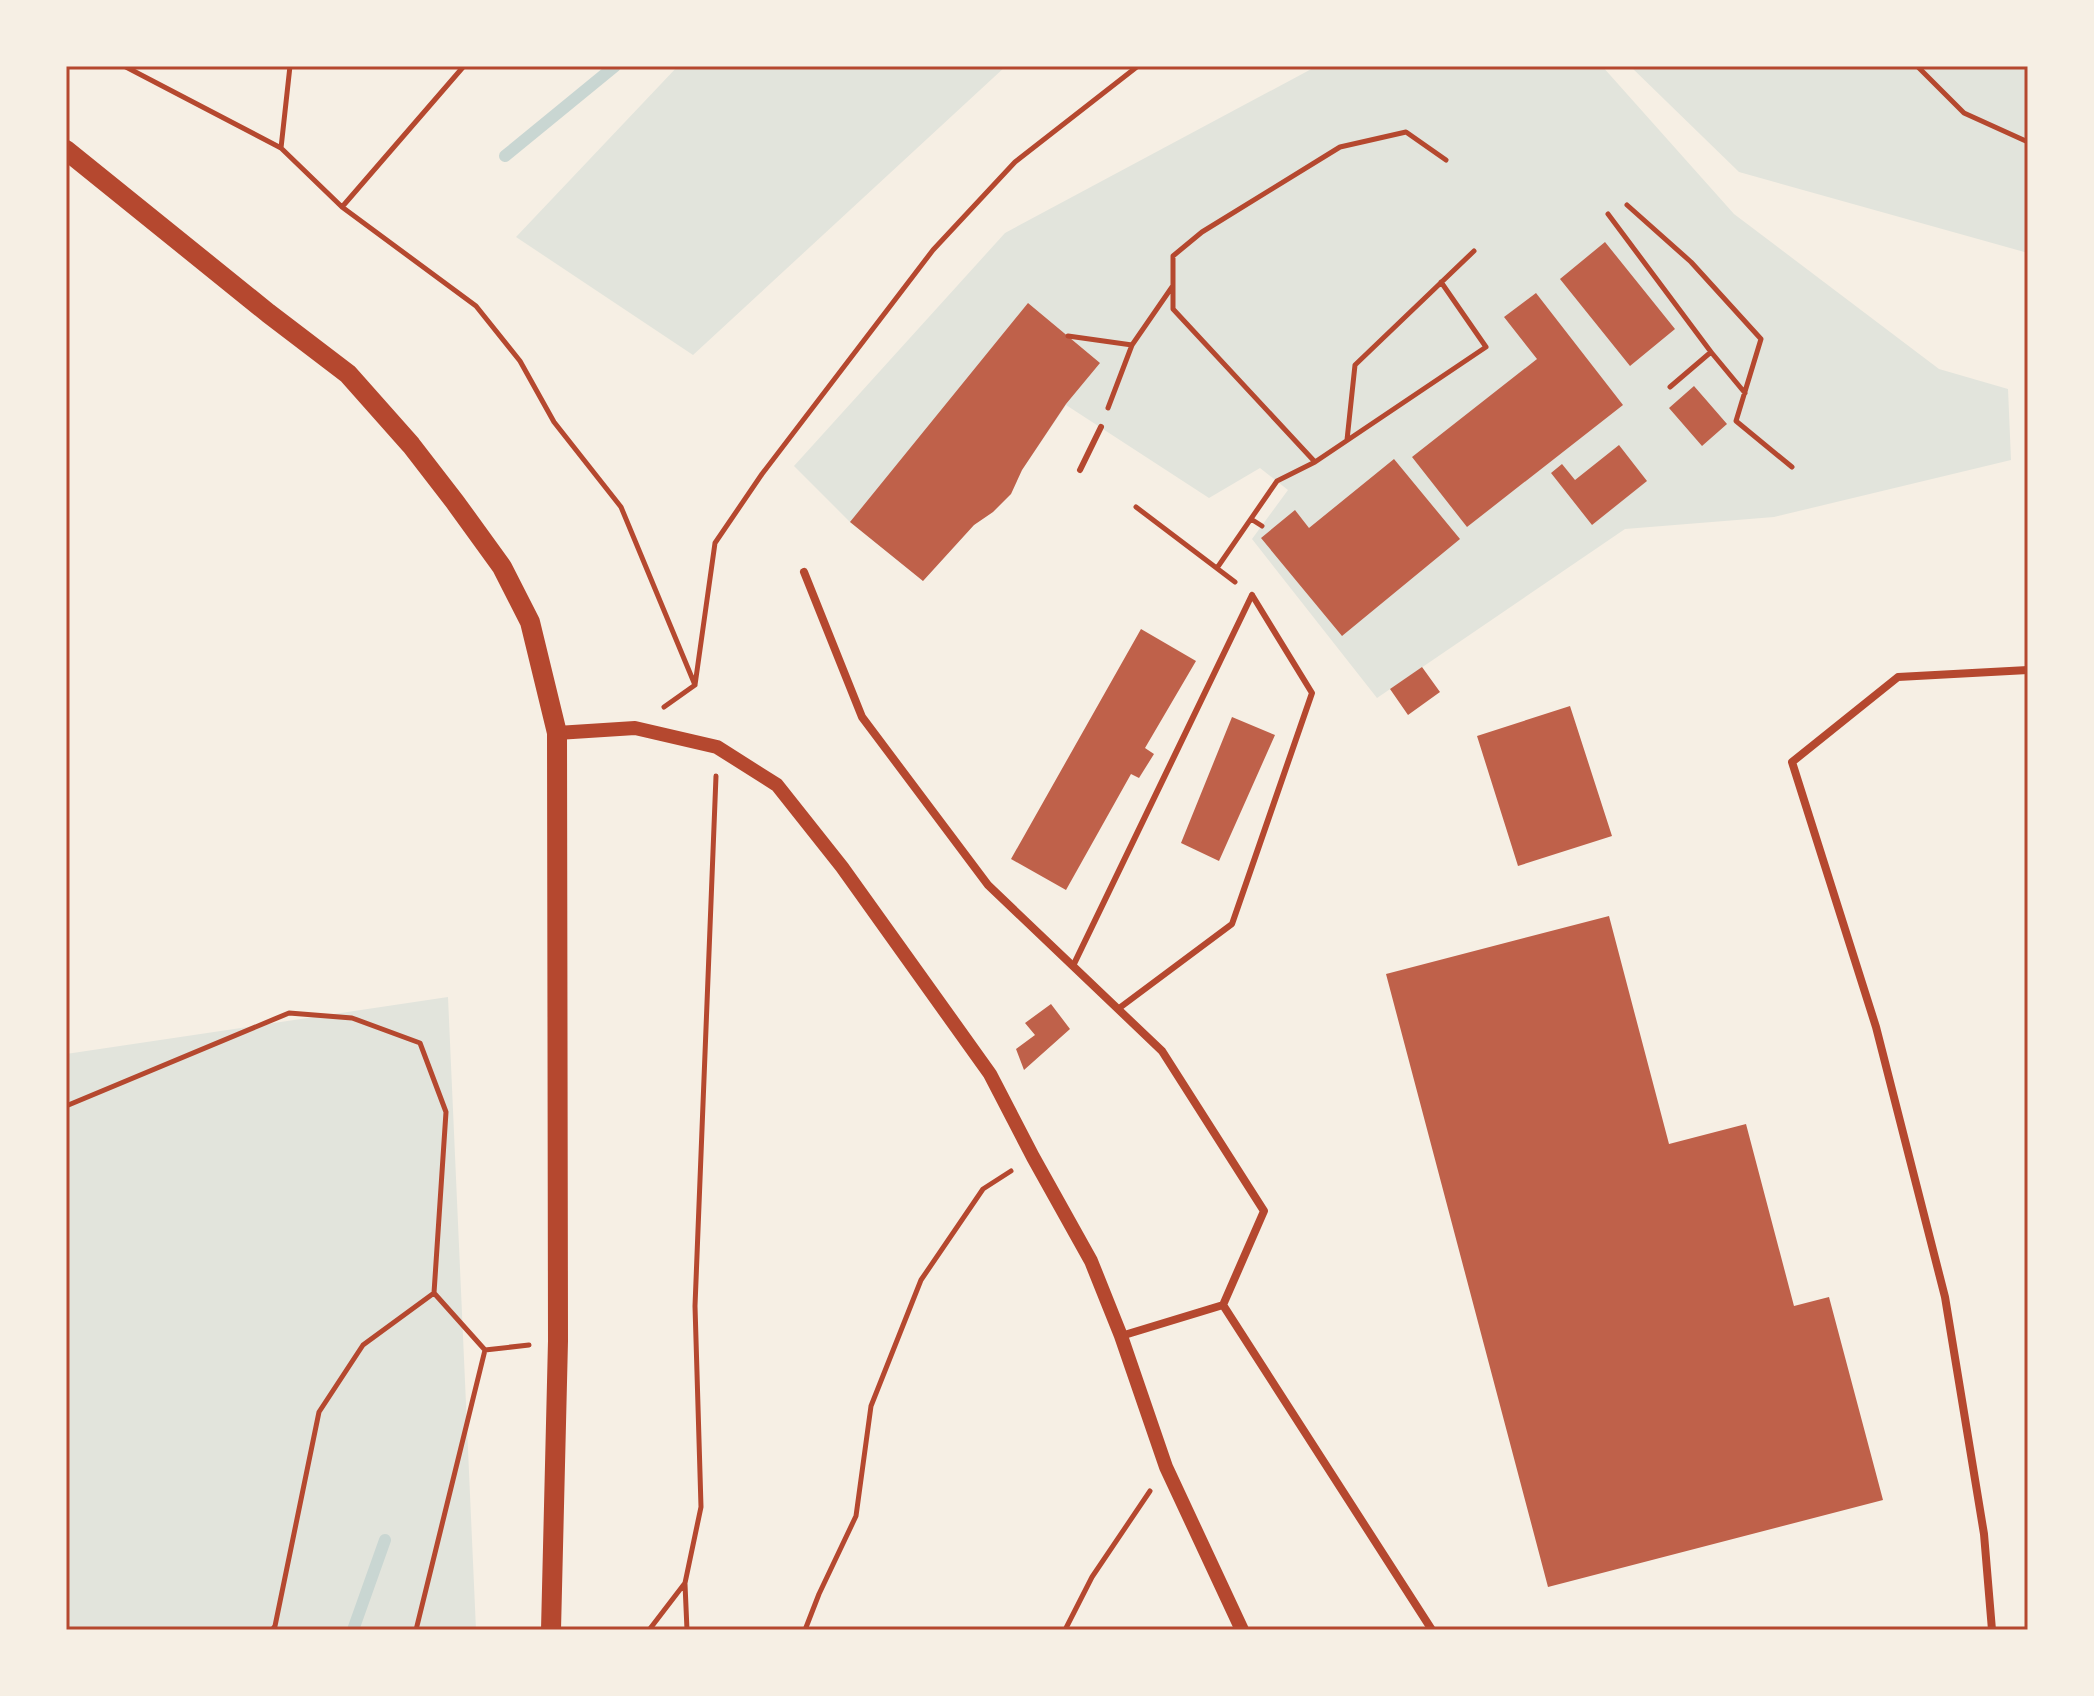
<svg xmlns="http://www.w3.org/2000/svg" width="2094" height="1696" font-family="'Sofia Sans Condensed',sans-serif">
	<rect width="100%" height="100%" fill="#f6efe4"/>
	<!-- green -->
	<path fill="#e2e4dc" d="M678,66h328l-313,289 -177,-118z
		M1317,66h285l132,148 205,155 69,20 3,71 -237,57 -149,12 -248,169 -125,-159 36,-49 -28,-22 -51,30 -143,-93 -44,65 -11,24 -18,18 -19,13 -51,56 -73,-59 -56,-56 211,-233z
		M1630,66h398v187l-289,-81z
		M448,997l28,633h-410v-576z"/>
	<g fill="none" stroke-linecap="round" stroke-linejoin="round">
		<!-- stream -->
		<path stroke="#c9d6d2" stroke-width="12" d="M505,156l110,-90
			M353,1630l32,-90"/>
	</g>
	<!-- building -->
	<path fill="#bf614a" d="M1605,242l70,87 -45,37 -70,-87z
		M1536,293l87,112 -156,122 -55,-70 125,-98 -33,-42z
		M1028,303l72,60 -34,41 -44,66 -11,24 -18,18 -19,13 -51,56 -73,-59z
		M1694,386l33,38 -25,22 -33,-38z
		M1619,445l28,36 -55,44 -41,-52 11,-9 13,16z
		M1394,459l66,80 -118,97 -81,-98 34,-28 14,18z
		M1141,629l55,32 -51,87 9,6 -15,24 -8,-4 -65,116 -55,-31z
		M1422,667l18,25 -32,23 -18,-26z
		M1570,706l42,130 -94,30 -41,-130z
		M1232,717l43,18 -56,126 -38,-18z
		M1609,916l60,228 77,-20 48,182 35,-9 54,203 -335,87 -162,-613z
		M1051,1004l19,25 -46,41 -8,-21 19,-14 -10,-12z"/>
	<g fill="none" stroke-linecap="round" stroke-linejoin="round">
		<!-- path -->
		<path stroke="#b5482f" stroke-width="5" d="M124,66l157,82 61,59 134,99 44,55 34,61 67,85 74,178
			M1917,66l47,47 64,29
			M281,148l9,-82
			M1627,205l64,57 70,77 -25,82 56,46
			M342,207l122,-141
			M1608,214l103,138 -41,35
			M1068,336l64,9 40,-58
			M1711,352l34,41
			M1108,408l24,-63
			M1347,440l8,-75 119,-114
			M1315,462l-142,-153v-53l29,-24 138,-85 66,-15 40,28
			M1136,507l99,75
			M1251,519l11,7
			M1217,568l60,-87 38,-19 171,-115 -45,-65
			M664,707l31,-22 20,-142 47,-69 171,-224 82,-88 123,-96
			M66,1106l223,-93 63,5 68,25 26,69 -12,181 51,57
			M485,1350l44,-5
			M685,1584l2,46
			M272,1630l3,-4 44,-214 44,-67 71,-52
			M416,1630l69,-280
			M649,1630l36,-47 16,-76 -6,-201 21,-530
			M805,1630l14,-36 37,-78 15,-110 50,-126 62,-91 28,-18
			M1065,1630l27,-53 58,-86"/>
		<!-- service -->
		<path stroke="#b5482f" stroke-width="6" d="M1080,470l21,-43
			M1073,966l179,-371
			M1118,1009l114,-85 80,-231 -60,-98"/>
		<!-- minor -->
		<path stroke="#b5482f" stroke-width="8" d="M804,572l58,145 126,168 174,166 102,160 -41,94 209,325
			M1121,1336l102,-31
			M1992,1630l-8,-96 -39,-237 -69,-270 -84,-265 106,-85 130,-7"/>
		<!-- tertiary -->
		<path stroke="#b5482f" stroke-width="14" d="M557,733l78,-5 82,19 60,38 65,82 148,207 43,83 58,104 30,75 45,131 76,163"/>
		<!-- primary -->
		<path stroke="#b5482f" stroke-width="20" d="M66,150l202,163 80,61 63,71 44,57 47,65 28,55 27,111 1,608 -7,289"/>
	</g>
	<!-- border -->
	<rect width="2094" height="1696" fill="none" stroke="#f6efe4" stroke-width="136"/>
	<rect x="68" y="68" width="1958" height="1560" fill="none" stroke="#b5482f" stroke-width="3"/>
</svg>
